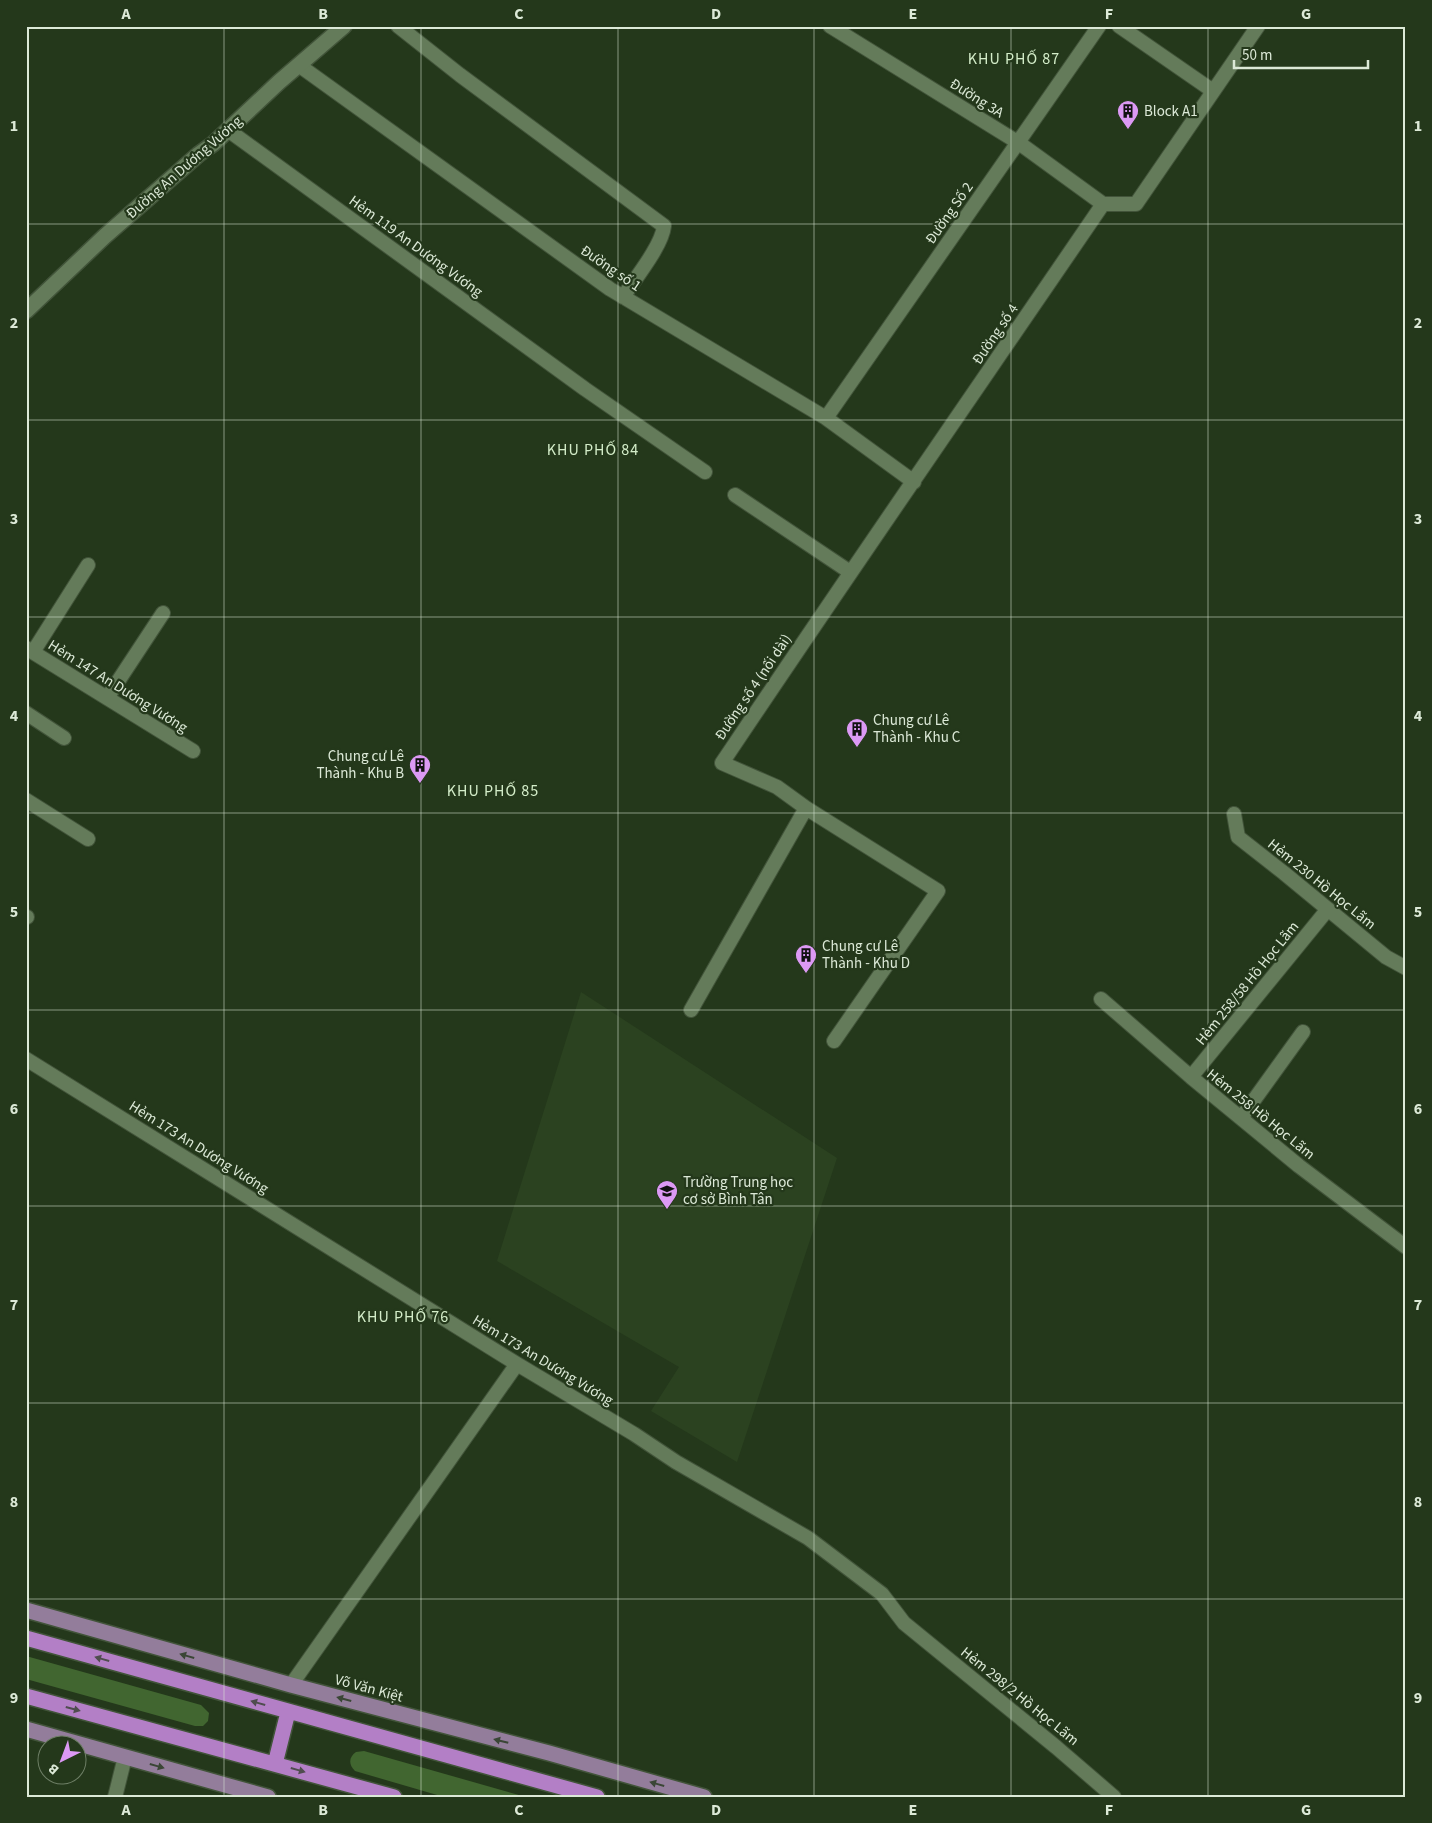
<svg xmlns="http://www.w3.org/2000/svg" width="1432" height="1823" font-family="'Source Sans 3',sans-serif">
	<rect width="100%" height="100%" fill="#24381b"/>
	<!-- built -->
	<path fill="#2b4220" d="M581,992l256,166 -100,304 -86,-51 28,-44 -182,-106z"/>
	<!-- green -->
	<path fill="#416630" d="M26,1656l175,49 8,8 -1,8 -5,5h-8l-169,-47z
		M364,1751l162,46h-82l-89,-26c-7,-7 -6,-14 1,-19z"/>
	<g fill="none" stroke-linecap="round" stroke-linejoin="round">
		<!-- street casing -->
		<g stroke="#42543a" stroke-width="16">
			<path id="street" d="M398,26l62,49 204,151c-2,20 -30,54 -41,71
				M830,26l189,117 84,61
				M1119,26l94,65
				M300,66l310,223 216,129 88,64
				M228,130l357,259 120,83
				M1103,204h33l122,-178
				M826,418l273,-392
				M735,495l115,77
				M26,648l167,103
				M33,652l55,-87
				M107,698l56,-85
				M26,713l38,25
				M26,800l62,39
				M806,808l132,83 -104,150
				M1234,814l4,23 46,36 102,84 20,11
				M26,917h1
				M1101,999l90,78 108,89 107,81
				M691,1010l115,-202 -29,-21 -55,-24c125,-187 254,-373 381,-559
				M26,1059l491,305 117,70 42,28 132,76 74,56 22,29 152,124 58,50
				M1191,1077l137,-168
				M1241,1118l62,-86
				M291,1685l226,-321
				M115,1797l10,-40"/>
		</g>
		<!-- secondary casing -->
		<g stroke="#42543a" stroke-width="18">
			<path id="secondary" d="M26,311l79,-75 94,-82 14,-10 66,-62 65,-56"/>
		</g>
		<!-- primary casing -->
		<g stroke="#42543a" stroke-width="18">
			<path id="primary" d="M26,1610l265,75 258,68 155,44
				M26,1729l242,68"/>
		</g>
		<!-- highway casing -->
		<g stroke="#42543a" stroke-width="18">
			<path id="highway" d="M26,1638l571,159
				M26,1696l368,101
				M275,1764l13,-52"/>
		</g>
		<!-- street -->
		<use href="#street" stroke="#647b5a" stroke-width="14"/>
		<!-- secondary -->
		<use href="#secondary" stroke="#647b5a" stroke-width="15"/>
		<!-- primary -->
		<use href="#primary" stroke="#937d9b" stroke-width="15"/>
		<!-- highway -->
		<use href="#highway" stroke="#b37fc6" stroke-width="15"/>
	</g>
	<!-- one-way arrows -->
	<defs><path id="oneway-solid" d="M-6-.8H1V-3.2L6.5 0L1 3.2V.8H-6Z" transform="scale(1.25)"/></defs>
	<g fill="#3a4635">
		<use href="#oneway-solid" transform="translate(187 1656) rotate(-164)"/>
		<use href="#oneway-solid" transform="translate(344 1699) rotate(-165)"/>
		<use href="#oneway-solid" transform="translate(501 1741) rotate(-166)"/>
		<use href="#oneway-solid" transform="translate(157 1766) rotate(16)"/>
		<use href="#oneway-solid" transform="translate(657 1784) rotate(-164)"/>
	</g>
	<g fill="#4f4d4e">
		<use href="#oneway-solid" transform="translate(102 1659) rotate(-164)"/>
		<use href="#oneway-solid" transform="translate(258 1703) rotate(-164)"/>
		<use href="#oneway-solid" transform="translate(73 1709) rotate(15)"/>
		<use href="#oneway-solid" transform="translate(298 1770) rotate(16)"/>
	</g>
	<!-- grid -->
	<path fill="none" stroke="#dce9d7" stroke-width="1" stroke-opacity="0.55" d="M224,26v1771M421,26v1771M618,26v1771M814,26v1771M1011,26v1771M1208,26v1771M26,224h1380M26,420h1380M26,617h1380M26,813h1380M26,1010h1380M26,1206h1380M26,1403h1380M26,1599h1380"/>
	<!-- icons -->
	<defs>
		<g id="building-pin" transform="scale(1.125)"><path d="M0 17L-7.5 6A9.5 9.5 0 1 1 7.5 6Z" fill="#dc99f4" stroke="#24381b"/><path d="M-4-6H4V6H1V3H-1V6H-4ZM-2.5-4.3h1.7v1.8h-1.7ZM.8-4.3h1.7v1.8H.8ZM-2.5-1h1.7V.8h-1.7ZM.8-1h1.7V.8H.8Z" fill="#111"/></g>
		<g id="school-pin" transform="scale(1.125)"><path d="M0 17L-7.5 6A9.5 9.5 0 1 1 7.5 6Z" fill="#dc99f4" stroke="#24381b"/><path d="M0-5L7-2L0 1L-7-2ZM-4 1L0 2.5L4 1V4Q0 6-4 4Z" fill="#111"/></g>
	</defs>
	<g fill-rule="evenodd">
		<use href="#building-pin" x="1128" y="111"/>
		<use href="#building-pin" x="857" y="729"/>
		<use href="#building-pin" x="420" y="765"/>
		<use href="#building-pin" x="806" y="955"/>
		<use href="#school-pin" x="667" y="1191"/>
	</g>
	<g text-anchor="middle" stroke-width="4.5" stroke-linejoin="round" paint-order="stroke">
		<!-- street labels -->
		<g font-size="15" fill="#dce9d7" stroke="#24381b">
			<text transform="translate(977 98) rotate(32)" y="5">Đường 3A</text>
			<text transform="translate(184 167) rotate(-41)" y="5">Đường An Dương Vương</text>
			<text transform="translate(949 213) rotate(-55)" y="5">Đường Số 2</text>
			<text transform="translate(416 246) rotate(36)" y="5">Hẻm 119 An Dương Vương</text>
			<text transform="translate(611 268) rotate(34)" y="5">Đường số 1</text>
			<text transform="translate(995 334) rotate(-56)" y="5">Đường số 4</text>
			<text transform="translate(118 686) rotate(32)" y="5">Hẻm 147 An Dương Vương</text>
			<text transform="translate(753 687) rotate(-56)" y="5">Đường số 4 (nối dài)</text>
			<text transform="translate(1322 884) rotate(39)" y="5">Hẻm 230 Hồ Học Lãm</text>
			<text transform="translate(1247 983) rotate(-51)" y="5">Hẻm 258/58 Hồ Học Lãm</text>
			<text transform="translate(1261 1114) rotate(39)" y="5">Hẻm 258 Hồ Học Lãm</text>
			<text transform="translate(199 1147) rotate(32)" y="5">Hẻm 173 An Dương Vương</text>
			<text transform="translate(543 1360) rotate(31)" y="5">Hẻm 173 An Dương Vương</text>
			<text transform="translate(369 1688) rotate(15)" y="5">Võ Văn Kiệt</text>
			<text transform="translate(1020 1696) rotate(39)" y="5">Hẻm 298/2 Hồ Học Lãm</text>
		</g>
		<!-- poi labels -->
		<g font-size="15" fill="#dce9d7" stroke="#24381b" text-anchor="start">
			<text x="1144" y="116">Block A1</text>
			<text x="873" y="725">Chung cư Lê<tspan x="873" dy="17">Thành - Khu C</tspan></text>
			<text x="404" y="761" text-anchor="end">Chung cư Lê<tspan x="404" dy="17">Thành - Khu B</tspan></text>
			<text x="822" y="951">Chung cư Lê<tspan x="822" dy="17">Thành - Khu D</tspan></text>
			<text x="683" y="1187">Trường Trung học<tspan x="683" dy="17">cơ sở Bình Tân</tspan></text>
		</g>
		<!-- neighbourhood labels -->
		<g font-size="16" letter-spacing="1" fill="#d4edc9" stroke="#24381b">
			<text x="1014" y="64">KHU PHỐ 87</text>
			<text x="593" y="455">KHU PHỐ 84</text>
			<text x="493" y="796">KHU PHỐ 85</text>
			<text x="403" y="1322">KHU PHỐ 76</text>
		</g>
	</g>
	<!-- border -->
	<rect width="1432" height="1823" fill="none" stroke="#24381b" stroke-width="55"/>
	<!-- north arrow -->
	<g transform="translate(62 1760) rotate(222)"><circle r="24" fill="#24381b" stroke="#6e7f66"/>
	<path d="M0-4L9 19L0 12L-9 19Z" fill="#dc99f4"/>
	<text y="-8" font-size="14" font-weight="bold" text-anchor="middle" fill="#dce9d7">B</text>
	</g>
	<!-- scale -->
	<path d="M1234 60v8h134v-8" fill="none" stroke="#dce9d7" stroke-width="2.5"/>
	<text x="1242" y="60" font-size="15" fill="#dce9d7" stroke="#24381b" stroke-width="4" paint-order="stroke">50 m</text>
	<rect x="28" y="28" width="1376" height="1768" fill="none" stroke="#dce9d7" stroke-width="2"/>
	<g font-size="16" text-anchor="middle" font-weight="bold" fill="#dce9d7">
		<text x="126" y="19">A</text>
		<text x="323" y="19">B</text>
		<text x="519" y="19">C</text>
		<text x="716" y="19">D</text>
		<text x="913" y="19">E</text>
		<text x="1109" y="19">F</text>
		<text x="1306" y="19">G</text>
		<text x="14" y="131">1</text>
		<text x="1418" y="131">1</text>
		<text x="14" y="328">2</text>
		<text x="1418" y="328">2</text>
		<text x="14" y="524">3</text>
		<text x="1418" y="524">3</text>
		<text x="14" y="721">4</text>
		<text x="1418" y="721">4</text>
		<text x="14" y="917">5</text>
		<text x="1418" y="917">5</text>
		<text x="14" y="1114">6</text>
		<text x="1418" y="1114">6</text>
		<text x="14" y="1310">7</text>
		<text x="1418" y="1310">7</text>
		<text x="14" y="1507">8</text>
		<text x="1418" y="1507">8</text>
		<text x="14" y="1703">9</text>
		<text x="1418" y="1703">9</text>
		<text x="126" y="1815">A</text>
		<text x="323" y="1815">B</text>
		<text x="519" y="1815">C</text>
		<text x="716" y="1815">D</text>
		<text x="913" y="1815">E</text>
		<text x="1109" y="1815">F</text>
		<text x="1306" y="1815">G</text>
	</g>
</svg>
